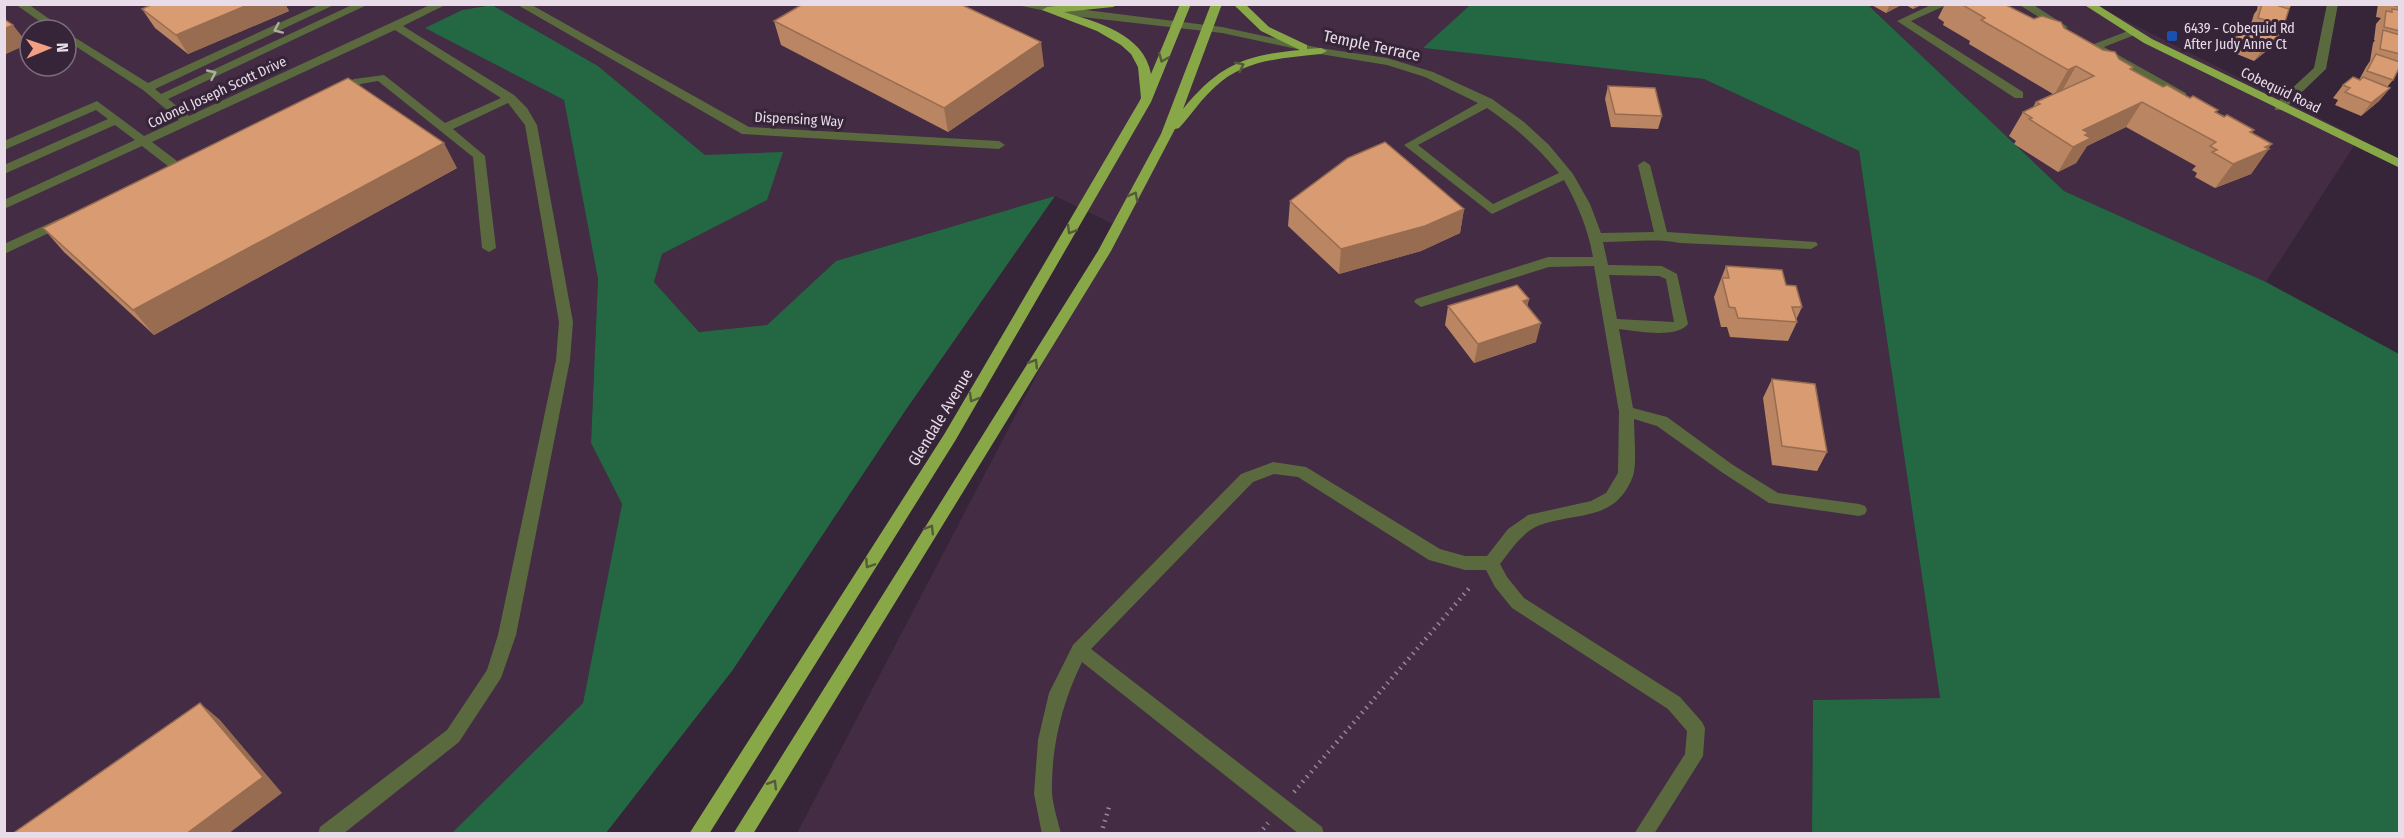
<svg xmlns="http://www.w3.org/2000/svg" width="2404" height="838" font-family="'Fira Sans Condensed',sans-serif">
	<rect width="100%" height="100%" fill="#362438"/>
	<!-- built -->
	<path fill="#432c44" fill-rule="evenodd" d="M5,5h483l-26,5 -36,18 138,72 34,179 -7,164 31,61 -39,199 -131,130 -447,1zM30,30h36v36h-36z
		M492,5h978l-46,43 280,31 155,72 81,547 -127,2 -1,133h-1015l318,-608 -60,-29 -219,65 -69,64 -68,7 -45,-50 8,-28 104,-54 -61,-45 -107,-89z
		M1868,5h227l264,133 -93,144 -202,-91z"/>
	<!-- forest -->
	<path fill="#246743" d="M492,5l106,61 107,89 78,-3 -16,48 -105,54 -8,28 45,50 68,-7 69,-64 219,-65 -150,215 -173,260 -126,162h-154l131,-130 39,-199 -31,-61 7,-164 -34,-179 -139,-72 37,-18z
		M1470,5h398l196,186 202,91 133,72v479h-587l1,-133 127,-2 -81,-547 -155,-72 -281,-31z"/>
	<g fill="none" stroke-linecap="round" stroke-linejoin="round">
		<!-- path -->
		<path stroke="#968797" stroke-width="4.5" stroke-dasharray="1.5 5" stroke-linecap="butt" d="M1294,792l178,-207
			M1101,834l8,-27
			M1259,834l9,-11"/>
		<!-- minor -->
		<path fill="#5a6a3e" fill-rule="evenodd" d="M15,4h13l37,26h-13z
			M321,4h15l-181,85 6,5 193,-90h15l-201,95 21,17 243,-112h15l-44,22 111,69 13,13 10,17 36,197 -3,38 -54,275 -15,43 -42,64 -116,92h-25l2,-7 127,-97 40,-60 11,-35 58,-275 3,-38 -34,-197 -17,-22 -55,26 32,27 11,92 -7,4 -7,-4 -9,-91 -95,-76 -17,3 -24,10 -6,-4 23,-11 30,-4 61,48 56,-25 -106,-68 -243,112 29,22v6h-8l-31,-24 -138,63v-9l131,-60 -20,-15 -111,49v-9l104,-46 -12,-9 -92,40v-9l93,-40 47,35 35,-16 -36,-30 -77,-50v-8l82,51z
			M516,4h14l219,123 250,14 6,4 -6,4 -257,-15z
			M1013,4h25l184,23 98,21 67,10 46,14 59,27 32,23 25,23 24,29 17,30 11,29 53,-1 -16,-67 6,-4 6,4 17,67 149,10 2,3 -7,4 -131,-6c-25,-5 -51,-1 -77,-1l5,23 54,1 15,8 11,50c-11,15 -52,7 -69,5l14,79 34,9 66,48 45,28 81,11 6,2 2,4 -2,4 -6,2 -90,-13 -46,-30 -66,-47 -23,-7c0,15 3,44 -1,57 -17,46 -56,36 -93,49 -18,7 -29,25 -40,39l7,13 17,21 156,99 22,25 3,6 -2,28 -49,78h-20l51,-80 2,-23 -19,-22 -156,-101 -17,-21 -9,-17h-21l-36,-10 -131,-83 -24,-3 -21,8 -162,167 231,178 2,7h-25l-217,-172c-20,41 -31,85 -30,131 1,13 6,28 9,41h-19l-8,-40 4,-54 11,-47 24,-48 168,-171 32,-12 33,5 134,82 25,7h22l21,-27 20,-14 63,-14 15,-8 12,-20 1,-61 -25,-146 -45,1 -128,40 -7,-5 2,-3 132,-42h45c-5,-28 -15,-52 -29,-77l-72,34 -88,-69 74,-42 -53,-26 -38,-12 -67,-11 -98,-21 -157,-18zM1487,108c28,19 51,39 72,65l-66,31 -75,-59zM1609,275l50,1 7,3 8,43 -57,-3z
			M1933,4h16l-38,17 112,71v6h-8l-118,-77z
			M2018,4h14l36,23 -6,3 -4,-1z
			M2327,4h11l-12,65 -43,41h-8v-6l39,-36z
			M2133,29l4,1v4l-33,13 82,46v6h-8l-89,-53z
			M61,218l7,4 -2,3 -62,29v-10z"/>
		<!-- major -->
		<path fill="#88a848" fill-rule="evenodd" d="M1075,4h43l-5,3 -49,5c33,10 80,22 87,62l29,-70h11l-40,98 -196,339 -246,393h-20l256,-401 194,-331 2,-4 -3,-31 -7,-13 -10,-9 -24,-14 -55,-21 5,-3z
			M1211,4h11l-39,105c36,-44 61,-54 117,-59l-39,-19 -28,-27h12l24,23 38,18v4l14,-1 6,3 -6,3c-37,4 -76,5 -105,32 -14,12 -24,28 -37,42l-4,1 -64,122 -358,583h-20l365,-583 63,-117z
			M2083,4h13l56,35 248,120v9l-256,-125z"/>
	</g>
	<!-- wall -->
	<path fill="#ba8562" d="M153,4h132l4,7 -101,43 -33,-26 -13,-19z
		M1870,4h33l-17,9z
		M1904,4h16l-1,2 -6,3z
		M1945,4h59l30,15 30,9 69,39 -1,3 31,17 91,43 -2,2 16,17 -17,25 -36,14 -20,-11 2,-4 -5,-3 4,-4 -70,-39 -39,19 -11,17 -18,9 -44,-28 2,-3 -7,-5 14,-24 10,-5 3,-5 17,-8 -84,-50 1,-3 -27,-16 1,-3 -6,-4z
		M2258,4h34l-3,5 -5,16 -14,23 -16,13 -27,-11 9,-13 15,-13 3,-10 3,-4z
		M2378,4h22v63l-7,13 -6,7 3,1 -11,13 -18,15 -26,-11 3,-5 -5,-2 10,-13 16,-5 7,-13 4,-6 3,-18 2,-3h-1l2,-16 5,-6 -5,-1z
		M774,21l270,45 -96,66 -167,-87z
		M1608,86l54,30 -4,13 -47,-2 -6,-28z
		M457,168l-303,167 -90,-83 -21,-24z
		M1290,201l174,8 -4,24 -39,18 -82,23 -51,-48z
		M1726,266l60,19 16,22 -6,13 1,2 -9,19 -58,-4 -3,-10h-6l-7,-30z
		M1529,299l-2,8 9,35 -62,21 -29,-38 3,-19z
		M1772,379l55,73 -10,19 -45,-6 -9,-67z"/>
	<!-- shaded-wall -->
	<path fill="#976c50" d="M250,4h35l4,7 -101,43 -12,-19z
		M1890,4h13l-17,9z
		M1915,4h5l-1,2 -6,3z
		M13,25l15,19 -24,11v-26z
		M2279,35l-9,13 -16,13 9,-12z
		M1041,42l3,24 -96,66 -4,-24z
		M2076,66l-14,25 -8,4 14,-25z
		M2390,88l-11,13 -18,15 10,-13z
		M2142,102l-16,25 -39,19 -11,17 -18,9 25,-42z
		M444,143l13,25 -303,167 -21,-25z
		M2272,144l-5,6 2,-1 -18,25 -36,14 18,-24z
		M1464,209l-4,24 -39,18 -82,23 2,-25z
		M1529,299l-5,19 -1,-17z
		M1541,323l-5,19 -62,21 4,-19z
		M200,703l20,17 62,73 -54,41h-42z"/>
	<!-- building -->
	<path fill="#d89b72" stroke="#976c50" stroke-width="1.5" d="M153,4h97l-74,31 -34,-26z
		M803,4h157l81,38 -97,66 -170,-87z
		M1961,4h43l30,15 8,-3 19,6 3,6 39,22 12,2 4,7 14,8 -3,2 33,18 4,-2 23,13 3,-2 25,14 -3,2 9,5 3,-2 27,15 -4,2 22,12 -7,3 4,2 -36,15 -21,-12 5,-2 -7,-4 6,-4 -74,-40 -59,28 6,3 -4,2 6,3 -18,9 -44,-28 3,-1 -9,-6 17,-8 -4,-2 58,-26 -18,-10 -8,4 -87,-50 4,-2z
		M2262,4h11l16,5 -5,16 -26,-7z
		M2389,4h11v3z
		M2392,9l8,1v21l-16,-4 2,-16 6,1z
		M4,19l9,6 -9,4z
		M2252,24l27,11 -16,14 -27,-12z
		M2383,30l17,5v19l-20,-5z
		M2376,54l24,8v4l-7,14 -26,-9z
		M2353,77l7,3 3,-3 27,11 -19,15 -26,-11 5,-4 -7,-3z
		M348,78l96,65 -311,167 -90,-82z
		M1608,86l47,2 7,28 -47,-2z
		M1385,142l79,67 -39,17 -84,23 -51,-48 58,-43z
		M1726,266l56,4 4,15 10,1 6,21h-10l5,15 -59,-4 -3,-10 -6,-1 -7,-29h7z
		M1517,285l12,14 -6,2 18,22 -63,21 -30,-38z
		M1772,379l43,5 12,68 -45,-6z
		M200,703l63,74 -77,57h-174z"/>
	<!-- one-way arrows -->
	<defs><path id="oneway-chevron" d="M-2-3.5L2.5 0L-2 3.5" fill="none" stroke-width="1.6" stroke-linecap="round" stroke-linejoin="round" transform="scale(1.5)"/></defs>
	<g stroke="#afaea4">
		<use href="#oneway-chevron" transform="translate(278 29) rotate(156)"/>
		<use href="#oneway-chevron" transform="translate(212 74) rotate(-25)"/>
	</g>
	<g stroke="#57593e">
		<use href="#oneway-chevron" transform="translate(1163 58) rotate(113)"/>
		<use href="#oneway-chevron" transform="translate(1240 66) rotate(-26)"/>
		<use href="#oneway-chevron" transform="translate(1134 196) rotate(-62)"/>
		<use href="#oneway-chevron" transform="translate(1071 230) rotate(120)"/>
		<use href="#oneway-chevron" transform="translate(1034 363) rotate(-58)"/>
		<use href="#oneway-chevron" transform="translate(973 398) rotate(120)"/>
		<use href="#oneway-chevron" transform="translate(930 529) rotate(-58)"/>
		<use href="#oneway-chevron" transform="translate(869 564) rotate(123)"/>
		<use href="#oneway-chevron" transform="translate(773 784) rotate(-58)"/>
	</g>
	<!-- markers -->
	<rect fill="#1a4fb4" stroke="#362438" stroke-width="2" x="2166" y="30" width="12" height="12" rx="3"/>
	<g text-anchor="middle" stroke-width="6" stroke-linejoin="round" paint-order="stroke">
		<!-- far-poi labels -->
		<g font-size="14" fill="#e8dce8" stroke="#362438" text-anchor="start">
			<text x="2184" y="33">6439 - Cobequid Rd<tspan x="2184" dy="16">After Judy Anne Ct</tspan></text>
		</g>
		<!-- far-street labels -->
		<g font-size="14" fill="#e8dce8" stroke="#362438">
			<text transform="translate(2281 90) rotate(26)" y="5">Cobequid Road</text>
			<text transform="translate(217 92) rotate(-25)" y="5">Colonel Joseph Scott Drive</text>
			<text transform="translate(799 119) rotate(3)" y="5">Dispensing Way</text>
		</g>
		<!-- street labels -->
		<g font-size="16" fill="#e8dce8" stroke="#362438">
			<text transform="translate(1372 45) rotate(12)" y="6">Temple Terrace</text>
			<text transform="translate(940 417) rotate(-59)" y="6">Glendale Avenue</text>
		</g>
	</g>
	<!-- border -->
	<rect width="2404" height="838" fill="none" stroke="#e8dce8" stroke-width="12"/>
	<!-- north arrow -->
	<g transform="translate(48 48) rotate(88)"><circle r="28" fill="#362438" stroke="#7d6e7e" stroke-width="1.5"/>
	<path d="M0-4.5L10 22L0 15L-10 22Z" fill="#f39f84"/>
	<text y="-9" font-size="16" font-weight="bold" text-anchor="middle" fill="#e8dce8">N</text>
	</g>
</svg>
